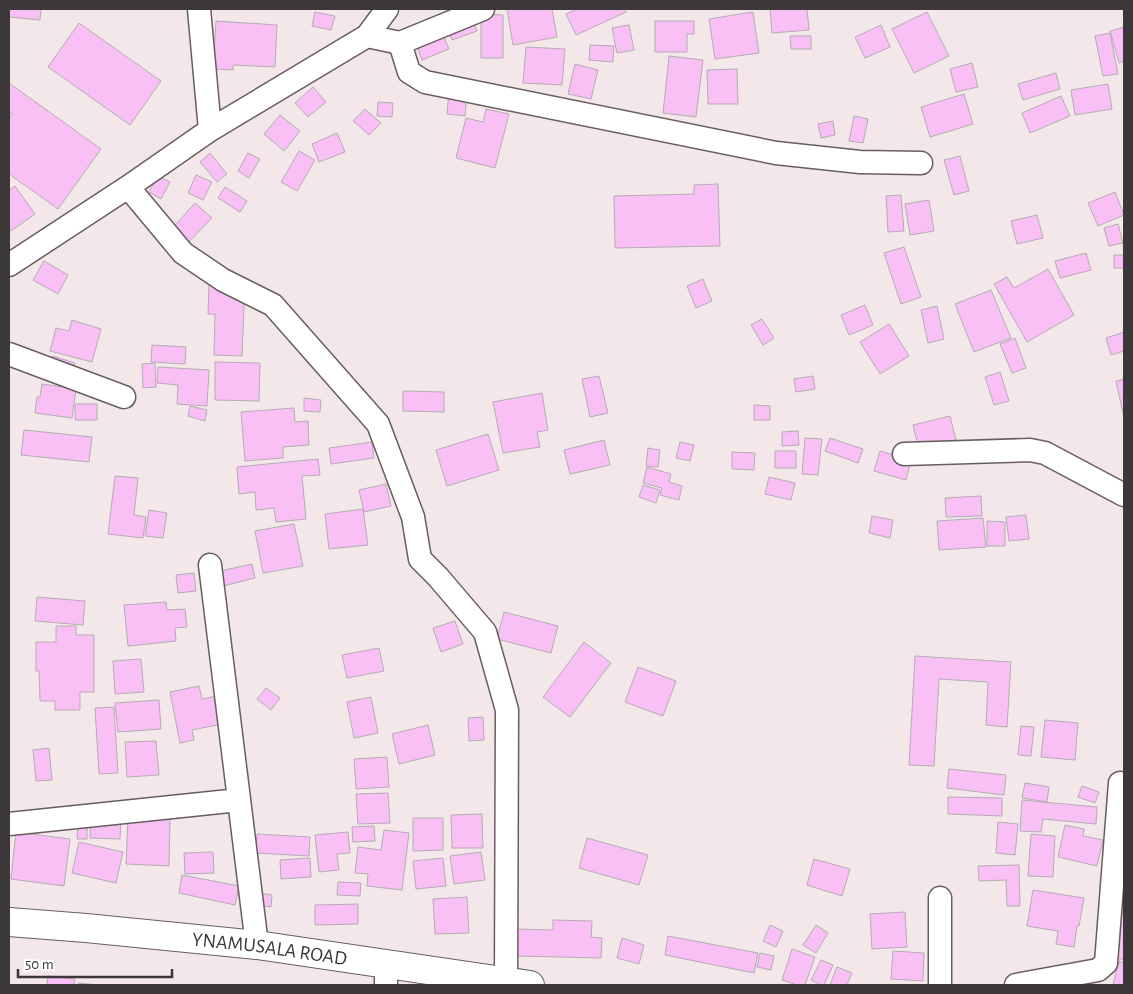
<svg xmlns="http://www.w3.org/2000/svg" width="1133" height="994" font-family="'Alegreya Sans',sans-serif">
	<rect width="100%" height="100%" fill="#f3e7ea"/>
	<!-- building -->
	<path fill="#f8c0f4" stroke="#b4acb3" d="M9,9h32l-1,11 -31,-3z
		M507,9h45l5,28 -44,8z
		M577,9h48l1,3 -50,23 -10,-21z
		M770,9h37l2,21 -37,3z
		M315,12l20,4 -4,14 -19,-4z
		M753,12l6,41 -44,6 -6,-40z
		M927,12l22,44 -35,17 -22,-44z
		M470,13l7,18 -25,9 -6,-18z
		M481,14l22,1v43h-22z
		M216,21l61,4 -2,42 -42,-2v5l-20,-1z
		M655,21h39v13h-7v18h-32z
		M79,23l82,58 -31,44 -82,-58z
		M439,25l10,24 -27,11 -9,-24z
		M629,25l5,25 -17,3 -5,-25z
		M881,25l9,22 -25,11 -10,-21z
		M1124,27v34l-5,2 -9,-32z
		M1110,33l8,41 -15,2 -8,-40z
		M790,36h21v13h-20z
		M590,45l24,1 -1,16 -24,-2z
		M526,47l39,2 -3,36 -39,-2z
		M669,56l34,4 -7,57 -33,-4z
		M972,63l6,24 -22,5 -6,-23z
		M575,64l23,6 -7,29 -23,-5z
		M737,69l1,35h-30l-1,-34z
		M1056,73l4,16 -37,11 -5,-16z
		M9,83l92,66 -43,60 -49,-35v-55l3,-5 -3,-3z
		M1108,84l4,25 -37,6 -4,-25z
		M313,87l13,15 -18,15 -13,-14z
		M449,91l18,2 -2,23 -18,-2z
		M964,94l9,30 -43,13 -9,-30z
		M1061,96l9,20 -40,17 -8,-20z
		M378,102l15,1 -1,14 -15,-1z
		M365,109l16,14 -12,12 -16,-14z
		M486,109l23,5 -14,54 -39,-10 10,-40 17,4z
		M280,115l20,16 -16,20 -20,-17z
		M854,116l14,3 -5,24 -14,-2z
		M833,121l2,14 -14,3 -3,-14z
		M337,133l8,19 -26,10 -7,-18z
		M299,151l16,9 -18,31 -16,-9z
		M210,153l17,21 -10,8 -17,-20z
		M248,153l12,6 -11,19 -11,-7z
		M960,156l9,35 -15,4 -10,-35z
		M196,175l16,7 -9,18 -15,-7z
		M158,176l12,6 -9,17 -12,-7z
		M718,184l2,62 -105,2 -1,-52 80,-2v-9z
		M15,186l20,28 -24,17 -2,-3v-38z
		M225,187l22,14 -7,11 -22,-14z
		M1115,192l9,23 -26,11 -10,-23z
		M901,195l3,36 -16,1 -2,-36z
		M929,200l5,31 -24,4 -5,-31z
		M195,203l17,15 -28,29 -15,-15z
		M1037,215l6,23 -26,6 -6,-23z
		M1118,224l5,19 -14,3 -5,-18z
		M904,247l17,50 -20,7 -17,-51z
		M1086,253l5,17 -31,8 -5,-17z
		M1114,255h10v13h-10z
		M44,261l24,14 -10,19 -25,-14z
		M1048,269l26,46 -47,27 -33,-58 13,-7 7,11z
		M703,279l9,22 -16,7 -9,-22z
		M209,282l36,1 -3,73 -28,-1 1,-41h-7z
		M991,290l20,48 -37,14 -19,-48z
		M865,305l8,20 -24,10 -8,-20z
		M937,306l7,33 -16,4 -7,-33z
		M762,319l12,19 -11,7 -12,-20z
		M72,320l29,9 -9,33 -42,-11 6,-23 13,3z
		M889,324l20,32 -29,18 -20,-32z
		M1124,332v19l-13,4 -5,-17z
		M1015,338l11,30 -14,5 -12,-29z
		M152,345l34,2 -1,17 -34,-2z
		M53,356l22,7 -5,14 -22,-7z
		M215,362l45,1 -1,38 -44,-1z
		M155,363l1,24 -13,1 -1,-24z
		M158,367l51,3 -2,36 -30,-2 1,-19 -21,-2z
		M1000,372l9,29 -15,4 -9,-28z
		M599,376l9,37 -18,4 -8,-38z
		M813,376l2,13 -19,3 -2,-13z
		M1124,379v39l-8,-37z
		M42,384l34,5 -4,29 -37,-5 2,-16h3z
		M403,391l41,1v20l-41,-1z
		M542,393l6,37 -11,2 3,15 -37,6 -10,-51z
		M304,398l17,2 -1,12 -16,-1z
		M75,404h22v16h-22z
		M754,405l16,1v14h-16z
		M190,406l17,4 -2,11 -17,-5z
		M294,408l1,14 13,-1 1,24 -26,2v11l-38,3 -4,-49z
		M950,416l6,24 -37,10 -6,-25z
		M24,430l68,7 -3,25 -68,-7z
		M798,431l1,14 -17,1v-14z
		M488,434l11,36 -52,16 -11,-36z
		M805,438l17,1 -4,36 -16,-1z
		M830,438l33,11 -5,14 -33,-12z
		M604,440l6,25 -40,9 -6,-24z
		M372,442l2,16 -43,6 -2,-16z
		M680,442l14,3 -4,16 -14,-3z
		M648,448l12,2 -2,17 -12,-1z
		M775,451h21v17h-21z
		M880,451l31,9 -5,20 -32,-9z
		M732,452l23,1 -1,17 -22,-1z
		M318,459l2,16 -18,1 4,43 -30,3 -2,-14 -18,2 -1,-18 -16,2 -2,-27z
		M647,467l24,7 -2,8 13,4 -3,14 -19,-5 2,-7 -19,-5z
		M115,476l23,2 -4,37 12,2 -3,21 -35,-4z
		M769,477l26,6 -4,17 -26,-6z
		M386,484l5,22 -27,6 -5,-22z
		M643,485l17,5 -4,13 -17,-6z
		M981,496l1,20 -36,1 -1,-19z
		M363,509l5,36 -39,4 -4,-35z
		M149,510l18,3 -4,25 -18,-2z
		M1026,515l3,24 -20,2 -3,-24z
		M872,516l21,4 -3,18 -21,-5z
		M983,518l3,29 -47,3 -2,-29z
		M987,521l18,1v24h-18z
		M294,524l9,42 -40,7 -8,-42z
		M252,564l3,14 -32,8 -3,-15z
		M194,573l2,18 -18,2 -2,-18z
		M37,597l48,4 -2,24 -48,-4z
		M166,602l1,8 18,-1 2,18 -12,1 1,13 -48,5 -4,-41z
		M504,612l54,14 -7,27 -54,-14z
		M455,621l8,23 -22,8 -8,-24z
		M56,626h20v9h18v57h-14v18h-25v-9h-15l-1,-30h-3v-29h20z
		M584,642l27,21 -41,54 -27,-20z
		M379,648l5,23 -37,7 -5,-23z
		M915,656l96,6 -4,65 -21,-2 2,-43 -49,-3 -5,87 -25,-1z
		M141,659l3,33 -29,2 -2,-33z
		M638,667l38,14 -13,35 -38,-14z
		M199,686l3,13 15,-3 5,28 -30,6 2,10 -14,3 -10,-51z
		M266,688l14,10 -9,12 -14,-11z
		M371,697l7,36 -24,5 -7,-36z
		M159,700l2,29 -43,3 -3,-29z
		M114,707l4,66 -19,1 -4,-66z
		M483,717l1,23 -15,1 -1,-23z
		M1045,720l33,3 -3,37 -34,-3z
		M428,725l7,30 -36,9 -7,-30z
		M1021,726l13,1 -3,29 -13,-1z
		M156,741l3,34 -32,2 -2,-35z
		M49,748l3,32 -16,1 -3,-31z
		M387,757l2,30 -33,2 -2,-30z
		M949,769l57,6 -2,20 -57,-7z
		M1025,783l24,4 -2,15 -25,-4z
		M1082,786l17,6 -4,11 -17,-6z
		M388,793l2,30 -32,1 -2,-30z
		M948,797l54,1v18l-54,-2z
		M1022,800l75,7 -1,17 -53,-5 -2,13 -21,-1z
		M482,814l1,34h-31l-1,-33z
		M128,816l42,2 -1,48 -43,-2z
		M413,818h30v32l-30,1z
		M91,819l30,1 -1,19 -30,-1z
		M78,821h9v18h-10z
		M998,822l20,2 -3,31 -19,-2z
		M1065,825l19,4 -1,7 20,4 -6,26 -39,-9z
		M374,826l1,15 -22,1 -1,-15z
		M384,830l25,3 -7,57 -35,-4 1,-12 -13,-1 3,-26 23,3z
		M16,832l54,7 -6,47 -53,-7z
		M348,832l2,21 -13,1 2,16 -20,2 -4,-37z
		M257,834l53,3 -1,19 -53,-3z
		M1031,834l24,2 -2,41 -25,-1z
		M587,838l61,17 -9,30 -60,-17z
		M79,842l44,10 -7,31 -44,-10z
		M213,852l1,21 -29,1 -1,-21z
		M481,852l4,28 -31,4 -4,-28z
		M310,858l1,19 -30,2 -1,-19z
		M443,858l3,28 -30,3 -3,-28z
		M814,859l36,10 -8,27 -35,-11z
		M1019,865l1,41h-13l-1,-26 -27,1 -1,-15z
		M182,875l57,11 -4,19 -56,-12z
		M338,882l23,1 -1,13 -23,-1z
		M1033,890l51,8 -5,28h-2l-3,21 -18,-3 2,-13 -31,-5z
		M259,893l13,2 -1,12 -14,-2z
		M1116,895h8v64h-11z
		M467,897l2,36 -34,1 -2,-35z
		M358,904v20l-43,1v-20z
		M905,912l2,35 -35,2 -2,-35z
		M553,920l39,1 -1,16 11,1 -1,20 -85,-2 1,-27 36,1z
		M770,925l13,6 -7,16 -13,-6z
		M816,925l12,8 -12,20 -13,-8z
		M668,936l90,17 -4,20 -89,-18z
		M622,938l22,7 -5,19 -22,-6z
		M792,949l23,8 -10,28h-8l-15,-5z
		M893,951l31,2 -1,28 -32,-2z
		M760,953l14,3 -3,14 -14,-3z
		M821,960l12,5 -9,20h-3l-10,-5z
		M1119,961l5,2v22h-11z
		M837,967l15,6 -5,12h-17z
		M48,976l27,3 -1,6h-27z
		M78,983l21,2h-21z"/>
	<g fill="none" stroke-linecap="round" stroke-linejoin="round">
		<!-- minor casing -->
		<g stroke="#685e60" stroke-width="25">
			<path id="minor" d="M199,9l11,121
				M367,36l33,7 83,-34
				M400,43l9,29 16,10 351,71 84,9 61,1
				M128,187l55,66 40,27 50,25 105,119 35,93 7,42 18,18 47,55 22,78 -1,272
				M9,265l119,-78 82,-57 157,-94 20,-27
				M9,354l115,43
				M904,454l126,-4 15,3 79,42
				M210,565l47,380
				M9,824l230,-24
				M386,964v21
				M940,985v-87
				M1016,985l82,-15 8,-7 14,-180"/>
		</g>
		<!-- secondary casing -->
		<g stroke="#685e60" stroke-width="30">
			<g id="secondary">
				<path id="s1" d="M9,922l77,6 171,17 273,40"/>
			</g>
		</g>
		<!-- minor -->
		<use href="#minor" stroke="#fff" stroke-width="22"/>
		<!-- secondary -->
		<use href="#secondary" stroke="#fff" stroke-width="28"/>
	</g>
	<g text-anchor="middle" stroke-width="4" stroke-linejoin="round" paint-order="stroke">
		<!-- street labels -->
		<g font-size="20" fill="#3c3738" stroke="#fff">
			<text dy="7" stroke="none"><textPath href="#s1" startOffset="262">YNAMUSALA ROAD</textPath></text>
		</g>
	</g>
	<!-- border -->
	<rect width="1133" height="994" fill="none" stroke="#3c3738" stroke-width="20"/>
	<!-- scale -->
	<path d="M18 969v8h154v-8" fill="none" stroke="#3c3738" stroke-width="2.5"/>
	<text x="25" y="969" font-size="15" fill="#3c3738" stroke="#ffffff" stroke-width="4" paint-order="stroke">50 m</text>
</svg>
